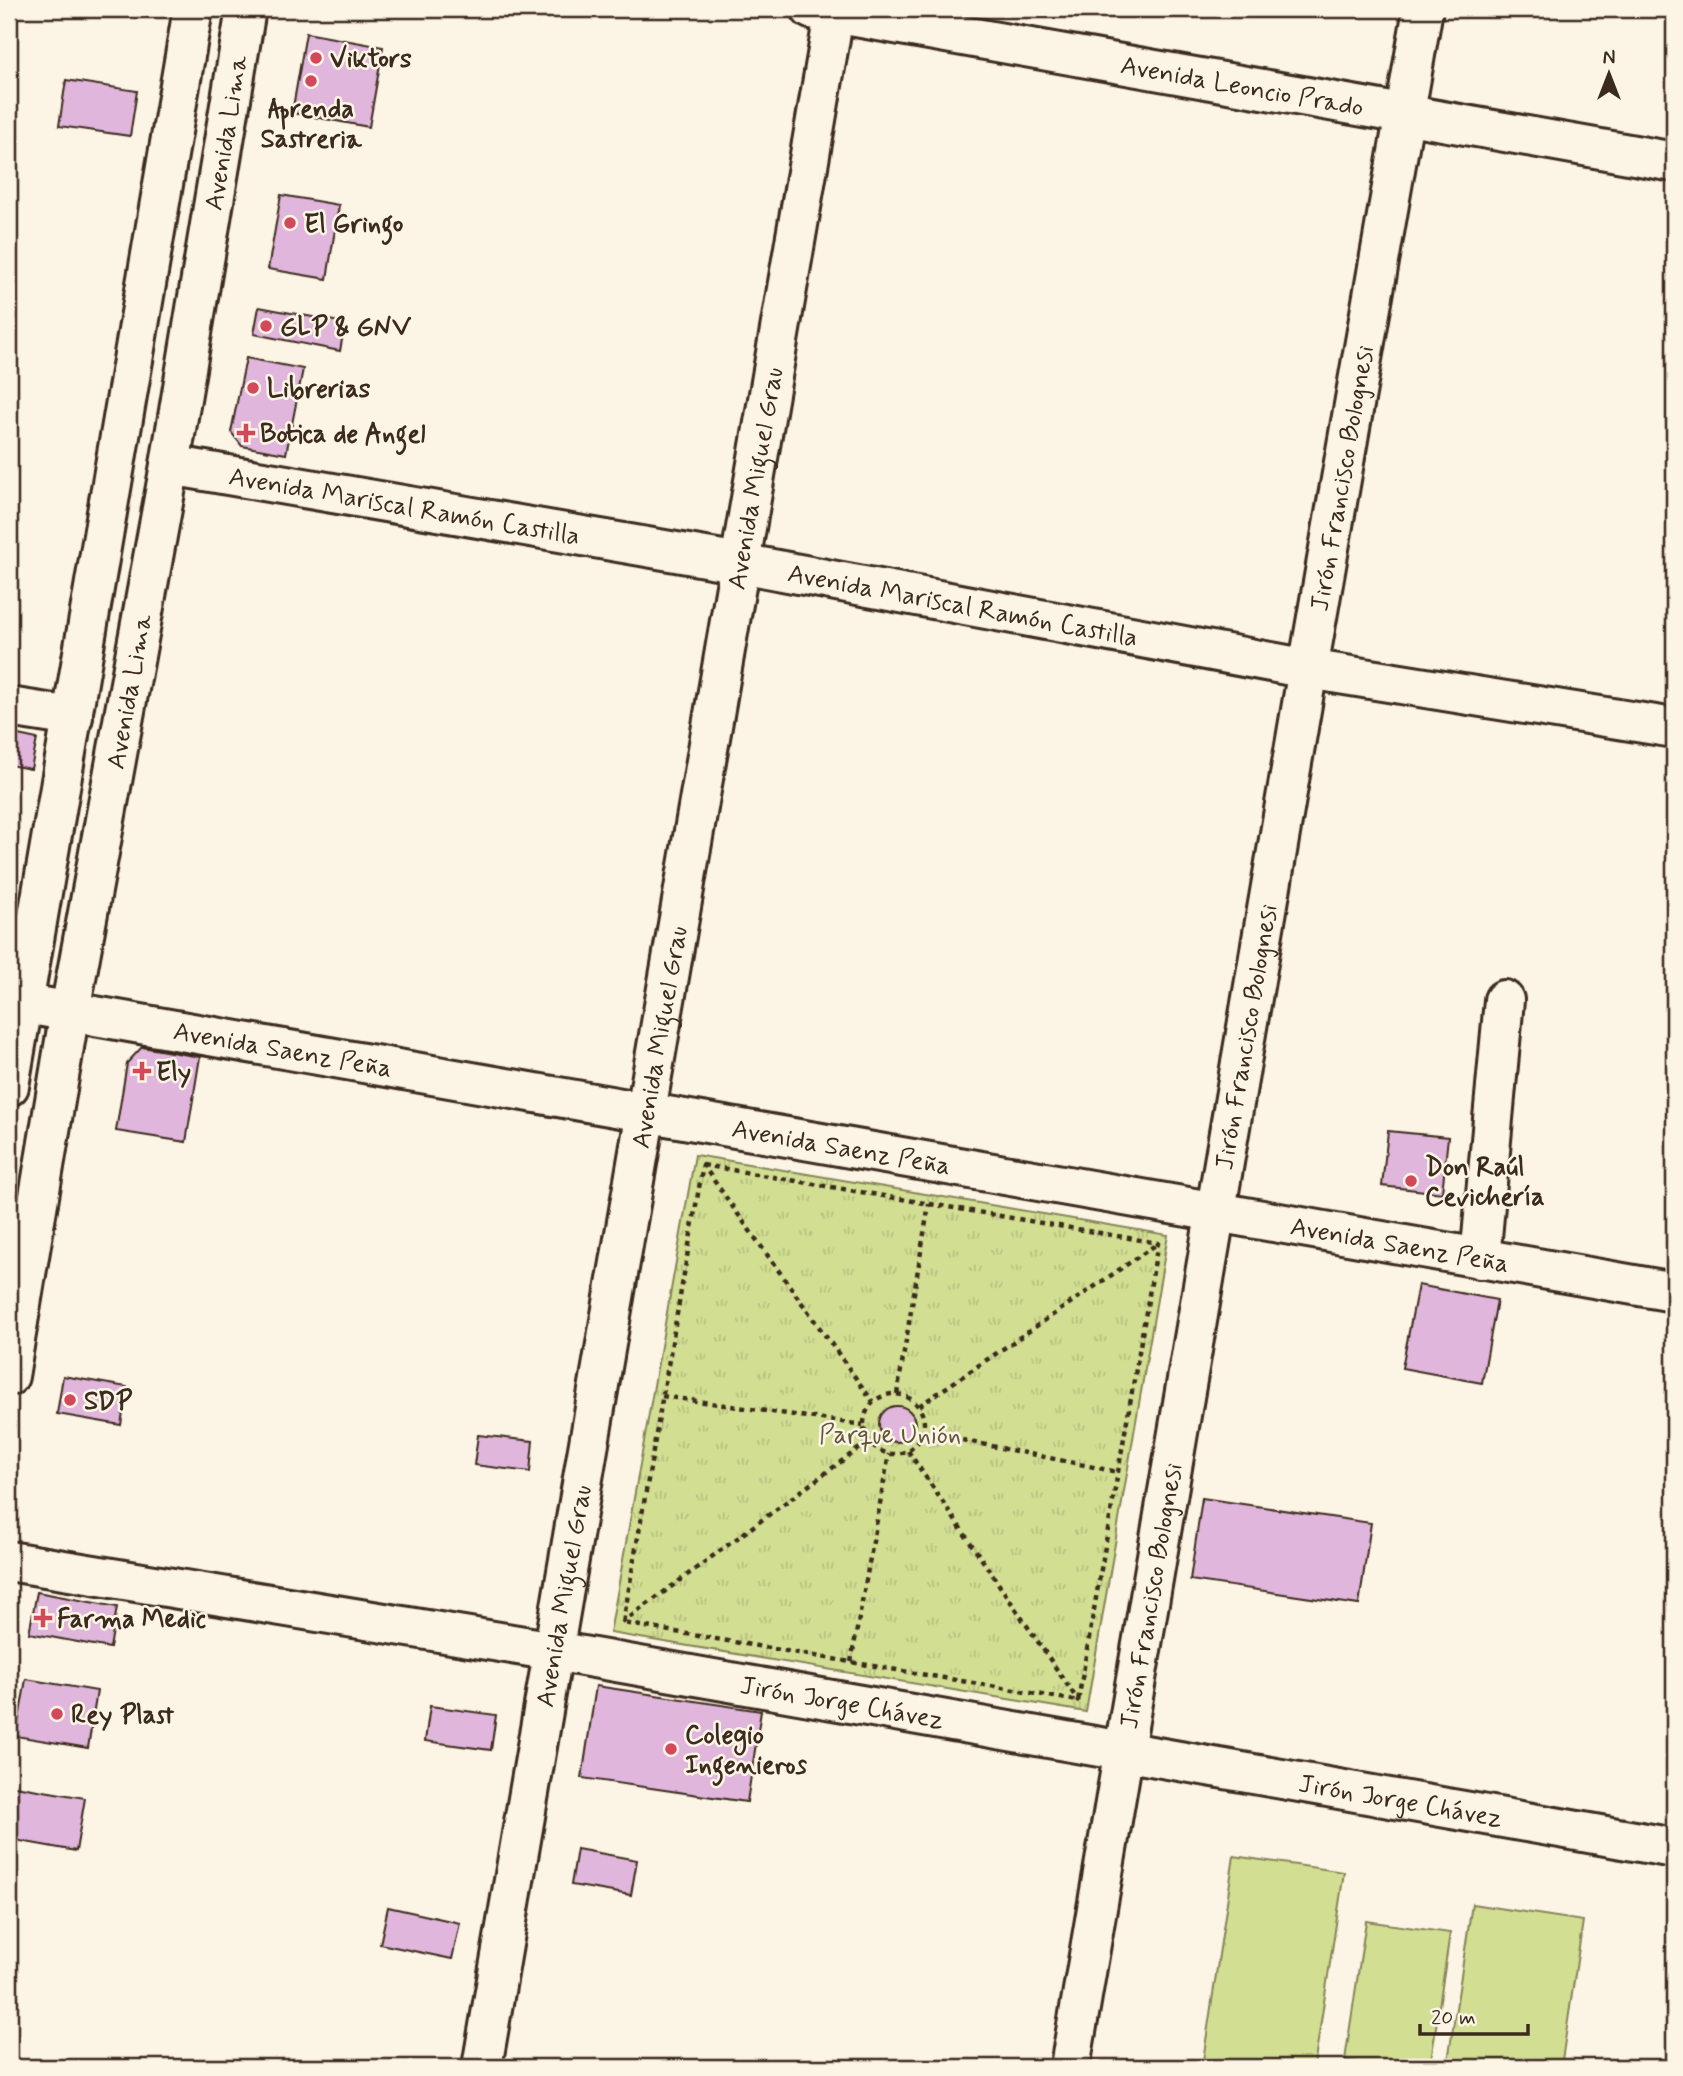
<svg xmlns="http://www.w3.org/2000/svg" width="1683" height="2076" font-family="Mynerve,sans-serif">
	<defs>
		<pattern id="grass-tufts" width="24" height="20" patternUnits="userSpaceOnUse" patternTransform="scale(1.75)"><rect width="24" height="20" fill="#d2df93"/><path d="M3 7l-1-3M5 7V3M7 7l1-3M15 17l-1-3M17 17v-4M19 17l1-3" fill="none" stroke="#b5c07e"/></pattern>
	</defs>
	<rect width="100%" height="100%" fill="#fcf5e5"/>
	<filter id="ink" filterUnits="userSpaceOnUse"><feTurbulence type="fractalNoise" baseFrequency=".0143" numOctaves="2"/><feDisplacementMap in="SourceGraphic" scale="14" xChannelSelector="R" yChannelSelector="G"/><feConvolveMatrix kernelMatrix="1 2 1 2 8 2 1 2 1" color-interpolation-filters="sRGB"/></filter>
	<g filter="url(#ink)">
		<!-- grass -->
		<path fill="url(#grass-tufts)" stroke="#868458" stroke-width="2" d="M695,1155l473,80 -82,477 -476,-79z"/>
		<!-- pitch -->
		<path fill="#d2df93" stroke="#868458" stroke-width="2" d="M1234,1856l110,16 -30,195h-112z
			M1472,1904l111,17 -22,146h-114z
			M1366,1921l84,12 -20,134h-38l-47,-7z"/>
		<!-- building -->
		<path fill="#e1b6dc" stroke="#3b2a1e" stroke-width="2" d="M306,33l77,14 -14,80 -77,-14z
			M66,80l71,11 -7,45 -71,-10z
			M281,195l58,10 -12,74 -59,-10z
			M259,307l86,16 -5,28 -86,-17z
			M246,358l57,11 -17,85 -44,-8 -11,-14z
			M9,733l28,6 -6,30 -22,-4z
			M142,1047l58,10 -14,85 -70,-11 11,-68z
			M1388,1131l60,6 -6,56 -60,-7z
			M1418,1285l79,15 -15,83 -80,-15z
			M63,1376l64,11 -6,38 -64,-11z
			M879 1424a18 18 0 1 1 36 0a18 18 0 1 1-36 0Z
			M478,1435l55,6 -3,31 -56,-7z
			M1202,1498l169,25 -12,82 -169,-25z
			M37,1592l80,15 -7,41 -81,-15z
			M26,1679l71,12 -9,57 -72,-12z
			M596,1686l165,25 -14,91 -165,-24z
			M430,1706l66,9 -5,35 -66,-9z
			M9,1785l76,13 -9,53 -67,-12z
			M577,1849l60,11 -6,35 -60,-10z
			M388,1907l72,16 -8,36 -72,-15z"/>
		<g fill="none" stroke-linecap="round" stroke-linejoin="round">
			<!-- minor casing -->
			<g stroke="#3b2a1e" stroke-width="44">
				<g id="minor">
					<path id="s1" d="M811,9l863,153"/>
					<path id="s2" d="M170,465l570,98 568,106 366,59"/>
					<path d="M9,707l64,10"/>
					<path id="s3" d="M9,1001l1665,291"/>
					<path d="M1480,1259l24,-259"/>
					<path id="s4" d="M9,1561l545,90 1120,197"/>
					<path id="s5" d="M482,2067l353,-2058"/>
					<path id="s6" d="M1070,2067l238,-1398 115,-660"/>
				</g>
			</g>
			<!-- major casing -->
			<g stroke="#3b2a1e" stroke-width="44">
				<g id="major">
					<path d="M9,1086l184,-1077"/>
					<path id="s7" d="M9,1376l61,-365 100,-546 76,-456"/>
				</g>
			</g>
			<!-- path -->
			<path stroke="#3b2a1e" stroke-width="4.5" stroke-dasharray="5 5" stroke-linecap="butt" d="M702,1164l171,238
				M703,1165l455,78 -80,458 -455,-78z
				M864 1424a30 30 0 1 1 60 0a30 30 0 1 1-60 0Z
				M897,1394l32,-190
				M662,1396l201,29
				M919,1406l238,-162
				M923,1432l195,40
				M908,1451l171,251
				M622,1623l247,-182
				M851,1662l38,-208"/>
			<!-- minor -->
			<use href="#minor" stroke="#fcf5e5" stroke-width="38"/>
			<!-- major -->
			<use href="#major" stroke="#fcf5e5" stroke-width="38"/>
		</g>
	</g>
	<!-- markers -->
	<g fill="#d1495b" stroke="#fcf5e5" stroke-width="2.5">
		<circle cx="316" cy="58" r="7"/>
		<circle cx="311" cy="81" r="7"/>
		<circle cx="290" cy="223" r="7"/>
		<circle cx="266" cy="326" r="7"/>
		<circle cx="253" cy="388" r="7"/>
		<path d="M242.5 422.5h7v7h7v7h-7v7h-7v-7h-7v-7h7z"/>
		<path d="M138.5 1060.5h7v7h7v7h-7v7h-7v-7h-7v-7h7z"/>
		<circle cx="1411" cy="1181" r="7"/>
		<circle cx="70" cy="1400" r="7"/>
		<path d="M39.5 1607.5h7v7h7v7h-7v7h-7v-7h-7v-7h7z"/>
		<circle cx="57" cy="1714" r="7"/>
		<circle cx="671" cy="1749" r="7"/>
	</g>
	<g text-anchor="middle" stroke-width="5" stroke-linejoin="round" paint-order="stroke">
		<!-- poi labels -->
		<g font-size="26" font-weight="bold" fill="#3b2a1e" stroke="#fcf5e5" text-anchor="start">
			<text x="330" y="67">Viktors</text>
			<text x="311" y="117" text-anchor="middle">Aprenda<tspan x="311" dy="30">Sastreria</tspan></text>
			<text x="304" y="232">El Gringo</text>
			<text x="280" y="335">GLP &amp; GNV</text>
			<text x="267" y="397">Librerias</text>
			<text x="260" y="442">Botica de Angel</text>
			<text x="156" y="1080">Ely</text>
			<text x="1425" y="1175">Don Raúl<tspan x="1425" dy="30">Cevichería</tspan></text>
			<text x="84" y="1409">SDP</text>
			<text x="57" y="1627">Farma Medic</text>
			<text x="71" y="1723">Rey Plast</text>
			<text x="685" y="1743">Colegio<tspan x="685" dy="30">Ingenieros</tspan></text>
		</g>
		<!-- street labels -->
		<g font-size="26" fill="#3b2a1e" stroke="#fcf5e5">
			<text dy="9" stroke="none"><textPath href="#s1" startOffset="438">Avenida Leoncio Prado</textPath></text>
			<text dy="9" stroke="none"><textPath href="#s7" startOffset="1262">Avenida Lima</textPath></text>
			<text dy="9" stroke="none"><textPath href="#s5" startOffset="1612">Avenida Miguel Grau</textPath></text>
			<text dy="9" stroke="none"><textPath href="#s6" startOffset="1612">Jirón Francisco Bolognesi</textPath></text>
			<text dy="9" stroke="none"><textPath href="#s2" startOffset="238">Avenida Mariscal Ramón Castilla</textPath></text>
			<text dy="9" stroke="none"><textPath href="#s2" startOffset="805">Avenida Mariscal Ramón Castilla</textPath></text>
			<text dy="9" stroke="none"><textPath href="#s7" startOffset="695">Avenida Lima</textPath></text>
			<text dy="9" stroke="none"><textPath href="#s5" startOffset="1045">Avenida Miguel Grau</textPath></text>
			<text dy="9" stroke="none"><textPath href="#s6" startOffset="1045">Jirón Francisco Bolognesi</textPath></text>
			<text dy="9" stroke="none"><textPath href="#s3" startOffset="278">Avenida Saenz Peña</textPath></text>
			<text dy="9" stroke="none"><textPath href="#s3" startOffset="845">Avenida Saenz Peña</textPath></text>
			<text dy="9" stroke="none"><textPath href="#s3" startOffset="1412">Avenida Saenz Peña</textPath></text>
			<text dy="9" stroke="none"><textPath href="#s5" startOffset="478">Avenida Miguel Grau</textPath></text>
			<text dy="9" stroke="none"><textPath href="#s6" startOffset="478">Jirón Francisco Bolognesi</textPath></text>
			<text dy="9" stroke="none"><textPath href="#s4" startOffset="845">Jirón Jorge Chávez</textPath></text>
			<text dy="9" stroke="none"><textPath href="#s4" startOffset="1412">Jirón Jorge Chávez</textPath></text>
		</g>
		<!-- park labels -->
		<g font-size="26" fill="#61573b" stroke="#fcf5e5">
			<text x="890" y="1443">Parque Unión</text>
		</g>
	</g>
	<!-- margin -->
	<rect width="1683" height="2076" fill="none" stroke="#fcf5e5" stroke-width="35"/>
	<rect x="18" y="18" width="1648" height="2041" fill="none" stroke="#3b2a1e" stroke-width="2.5" filter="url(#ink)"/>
	<!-- north arrow -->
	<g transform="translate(1609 74)" stroke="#fcf5e5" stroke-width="5" paint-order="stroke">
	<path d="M0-5L12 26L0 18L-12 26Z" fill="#3b2a1e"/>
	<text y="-10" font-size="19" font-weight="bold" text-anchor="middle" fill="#3b2a1e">N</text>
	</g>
	<!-- scale -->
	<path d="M1420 2024v10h108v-10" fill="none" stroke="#3b2a1e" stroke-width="3.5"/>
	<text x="1431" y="2024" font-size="21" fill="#3b2a1e" stroke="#fcf5e5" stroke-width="5" paint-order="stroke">20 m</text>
</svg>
